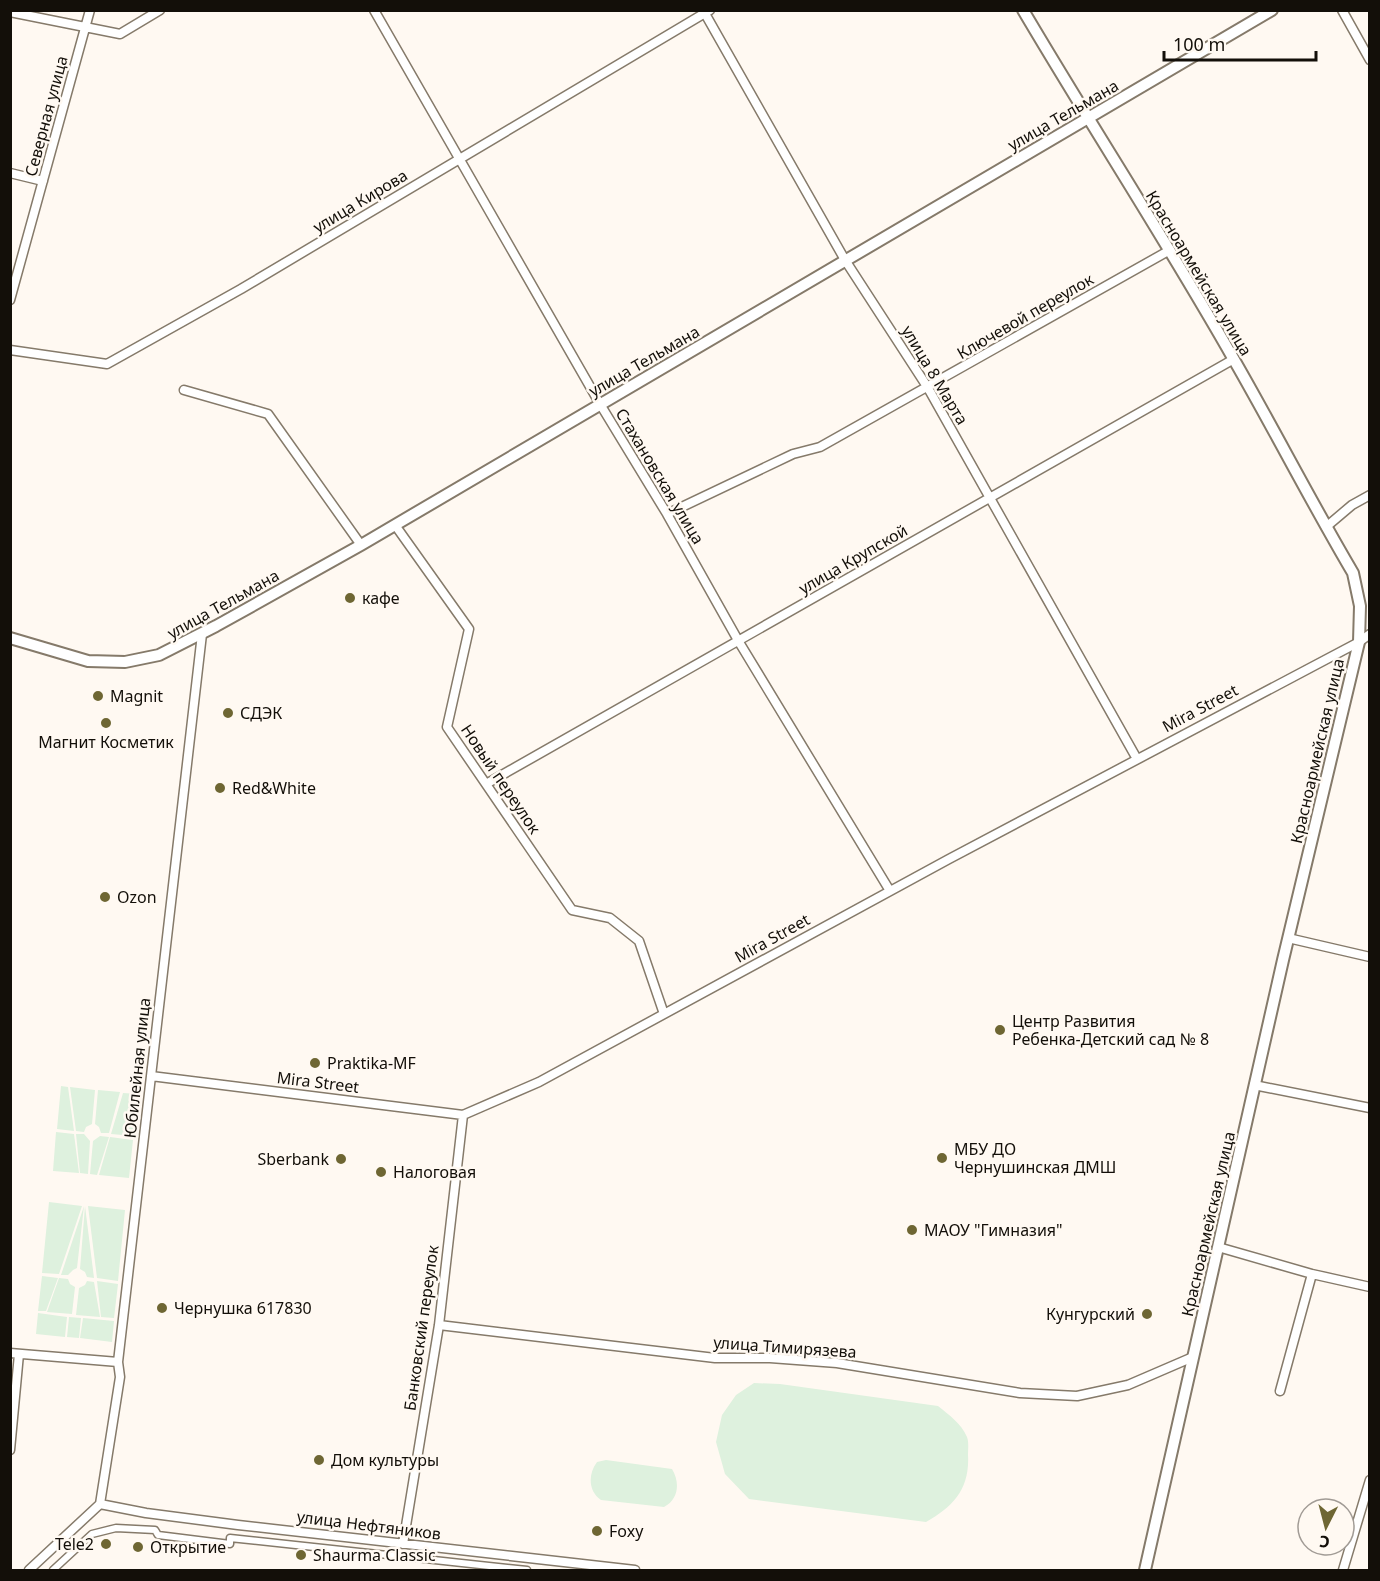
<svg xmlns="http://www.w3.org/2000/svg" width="1380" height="1581" font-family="'Noto Sans',sans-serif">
	<rect width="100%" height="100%" fill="#fff9f2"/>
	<!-- green -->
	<path fill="#def1de" d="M61,1086l7,1 6,44 -17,-2z
		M70,1087l25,3 -3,34 -6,3 -2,5 -8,-1z
		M98,1090l22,2 -11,41h-8l-2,-6 -4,-3z
		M123,1093l15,1 -4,42 -23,-2z
		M56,1132l18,2 5,39 -26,-2z
		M76,1134h8l6,7 -2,33 -8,-1z
		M100,1136l9,1 -12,38 -7,-1 3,-33z
		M110,1137l23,3 -4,38 -30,-3z
		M49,1202l33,4 -23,68 -17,-1z
		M84,1206l-7,62 -4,2 -5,5h-7z
		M85,1206l9,72 -7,-1 -2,-5 -5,-3z
		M88,1206l37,4 -7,71 -21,-3z
		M42,1276l16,2 -12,33h-8z
		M59,1278l9,1 2,5 5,3 -3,27 -25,-2z
		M87,1281l7,1 6,35 -24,-2 3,-27 6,-3z
		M97,1281l21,3 -4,34 -13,-1z
		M38,1313l29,4 -2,20 -29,-3z
		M69,1317l12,1 -2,20 -12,-1z
		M83,1318l31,3 -2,21 -32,-4z
		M754,1383l26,1 158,22c11,9 23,17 29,31 2,5 1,13 1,18 2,34 -15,52 -42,67l-177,-23 -24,-25 -9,-32 6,-27 14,-20z
		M606,1460l66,9c8,13 7,30 -8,38l-63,-7c-13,-9 -13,-26 -4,-38z"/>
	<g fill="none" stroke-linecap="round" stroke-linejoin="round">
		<!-- pedestrian casing -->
		<g stroke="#857a6a" stroke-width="9">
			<path id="pedestrian" d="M53,1570l39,-36 24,-6 39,2 3,5 72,9v-6l297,32"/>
		</g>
		<!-- minor casing -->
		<g stroke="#857a6a" stroke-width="11">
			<path id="minor" d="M374,10l226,394 67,110 72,128 151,249
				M703,10l142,250 83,128 209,371
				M1342,10l28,50
				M10,12l110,22 40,-24
				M10,173l33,8
				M10,300l80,-290
				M10,350l97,14 134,-75 469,-279
				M184,390l84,24 93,131
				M667,514l126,-60 27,-7 350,-197
				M395,525l74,104 -22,98 125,183 38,8 29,23 25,73
				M1326,527l26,-22 18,-10
				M486,784l748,-425
				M1288,938l82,19
				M151,1076l312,39 76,-33 410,-223 410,-217 11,-8
				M1254,1085l116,23
				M1218,1247l94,27 58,13
				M439,1325l276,33h55l67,5 183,30 57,3 51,-11 65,-28
				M10,1353l108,9
				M1280,1391l32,-117
				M10,1450l9,-96
				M100,1504l20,-127 -2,-15 84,-728
				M100,1504l46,9 92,12 397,45
				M403,1544l36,-219 24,-210
				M29,1570l71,-66
				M1343,1570l27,-90"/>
		</g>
		<!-- tertiary casing -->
		<g stroke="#857a6a" stroke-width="14">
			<path id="tertiary" d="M1023,10c69,117 143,230 210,348 41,71 78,144 120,215l7,33 -1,36 -76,318 -138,610
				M10,638l78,23 37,1 34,-7 57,-29 145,-81 911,-535"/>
		</g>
		<!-- pedestrian -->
		<use href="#pedestrian" stroke="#fff" stroke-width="6"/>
		<!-- minor -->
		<use href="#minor" stroke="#fff" stroke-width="8"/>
		<!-- tertiary -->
		<use href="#tertiary" stroke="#fff" stroke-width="10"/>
	</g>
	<!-- markers -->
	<g fill="#6e6633" stroke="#fff9f2" stroke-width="2">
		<circle cx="350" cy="598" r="6"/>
		<circle cx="98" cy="696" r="6"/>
		<circle cx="228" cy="713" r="6"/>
		<circle cx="106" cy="723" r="6"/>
		<circle cx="220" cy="788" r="6"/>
		<circle cx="105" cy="897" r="6"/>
		<circle cx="1000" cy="1030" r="6"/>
		<circle cx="315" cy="1063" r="6"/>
		<circle cx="942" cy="1158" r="6"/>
		<circle cx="341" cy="1159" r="6"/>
		<circle cx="381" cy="1172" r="6"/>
		<circle cx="912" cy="1230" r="6"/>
		<circle cx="162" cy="1308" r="6"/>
		<circle cx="1147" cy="1314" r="6"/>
		<circle cx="319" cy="1460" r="6"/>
		<circle cx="597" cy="1531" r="6"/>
		<circle cx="106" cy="1544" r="6"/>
		<circle cx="138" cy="1547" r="6"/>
		<circle cx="301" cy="1555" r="6"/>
	</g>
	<g text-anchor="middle" stroke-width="5" stroke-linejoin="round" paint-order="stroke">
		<!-- street labels -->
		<g font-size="16" fill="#130f09" stroke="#fff9f2">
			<text transform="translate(1063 115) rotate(-30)" y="6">улица Тельмана</text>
			<text transform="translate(46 116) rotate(-75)" y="6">Северная улица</text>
			<text transform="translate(360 201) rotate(-31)" y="6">улица Кирова</text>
			<text transform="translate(1199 273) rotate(59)" y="6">Красноармейская улица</text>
			<text transform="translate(1025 316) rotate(-30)" y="6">Ключевой переулок</text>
			<text transform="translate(644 361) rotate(-30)" y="6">улица Тельмана</text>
			<text transform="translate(935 375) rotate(59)" y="6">улица 8 Марта</text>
			<text transform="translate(660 476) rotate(59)" y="6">Стахановская улица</text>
			<text transform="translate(853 559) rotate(-30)" y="6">улица Крупской</text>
			<text transform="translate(223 604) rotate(-29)" y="6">улица Тельмана</text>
			<text transform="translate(1200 708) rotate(-28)" y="6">Mira Street</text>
			<text transform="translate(1317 751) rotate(-77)" y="6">Красноармейская улица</text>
			<text transform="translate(501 779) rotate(56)" y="6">Новый переулок</text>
			<text transform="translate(772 938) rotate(-29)" y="6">Mira Street</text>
			<text transform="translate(137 1068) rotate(-84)" y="6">Юбилейная улица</text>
			<text transform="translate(318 1082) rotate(7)" y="6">Mira Street</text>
			<text transform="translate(1208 1224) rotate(-77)" y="6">Красноармейская улица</text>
			<text transform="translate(421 1328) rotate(-82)" y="6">Банковский переулок</text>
			<text transform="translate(785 1347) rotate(4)" y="6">улица Тимирязева</text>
			<text transform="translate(369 1525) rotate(7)" y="6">улица Нефтяников</text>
		</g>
		<!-- poi labels -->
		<g font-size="16" fill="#130f09" stroke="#fff9f2" text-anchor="start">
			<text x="362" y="604">кафе</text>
			<text x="110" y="702">Magnit</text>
			<text x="240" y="719">СДЭК</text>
			<text x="106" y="748" text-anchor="middle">Магнит Косметик</text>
			<text x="232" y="794">Red&amp;White</text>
			<text x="117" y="903">Ozon</text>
			<text x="1012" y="1027">Центр Развития<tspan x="1012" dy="18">Ребенка-Детский сад № 8</tspan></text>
			<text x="327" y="1069">Praktika-MF</text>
			<text x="954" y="1155">МБУ ДО<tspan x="954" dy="18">Чернушинская ДМШ</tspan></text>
			<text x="329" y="1165" text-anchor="end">Sberbank</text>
			<text x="393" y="1178">Налоговая</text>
			<text x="924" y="1236">МАОУ "Гимназия"</text>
			<text x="174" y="1314">Чернушка 617830</text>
			<text x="1135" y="1320" text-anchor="end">Кунгурский</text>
			<text x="331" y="1466">Дом культуры</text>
			<text x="609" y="1537">Foxy</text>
			<text x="94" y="1550" text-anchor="end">Tele2</text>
			<text x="150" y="1553">Открытие</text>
			<text x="313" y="1561">Shaurma Classic</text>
		</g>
	</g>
	<!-- border -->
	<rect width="1380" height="1581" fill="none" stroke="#130f09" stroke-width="24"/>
	<!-- north arrow -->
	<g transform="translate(1326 1527) rotate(186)"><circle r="28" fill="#fff9f2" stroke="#a19b95" stroke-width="1.5"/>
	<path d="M0-4.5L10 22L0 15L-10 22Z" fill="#6e6633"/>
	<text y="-9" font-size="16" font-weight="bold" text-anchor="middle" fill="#130f09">С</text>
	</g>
	<!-- scale -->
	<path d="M1164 51v9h152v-9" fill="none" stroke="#130f09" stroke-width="3"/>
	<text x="1173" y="51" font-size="18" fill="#130f09" stroke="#fff9f2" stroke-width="4.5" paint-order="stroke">100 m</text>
</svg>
